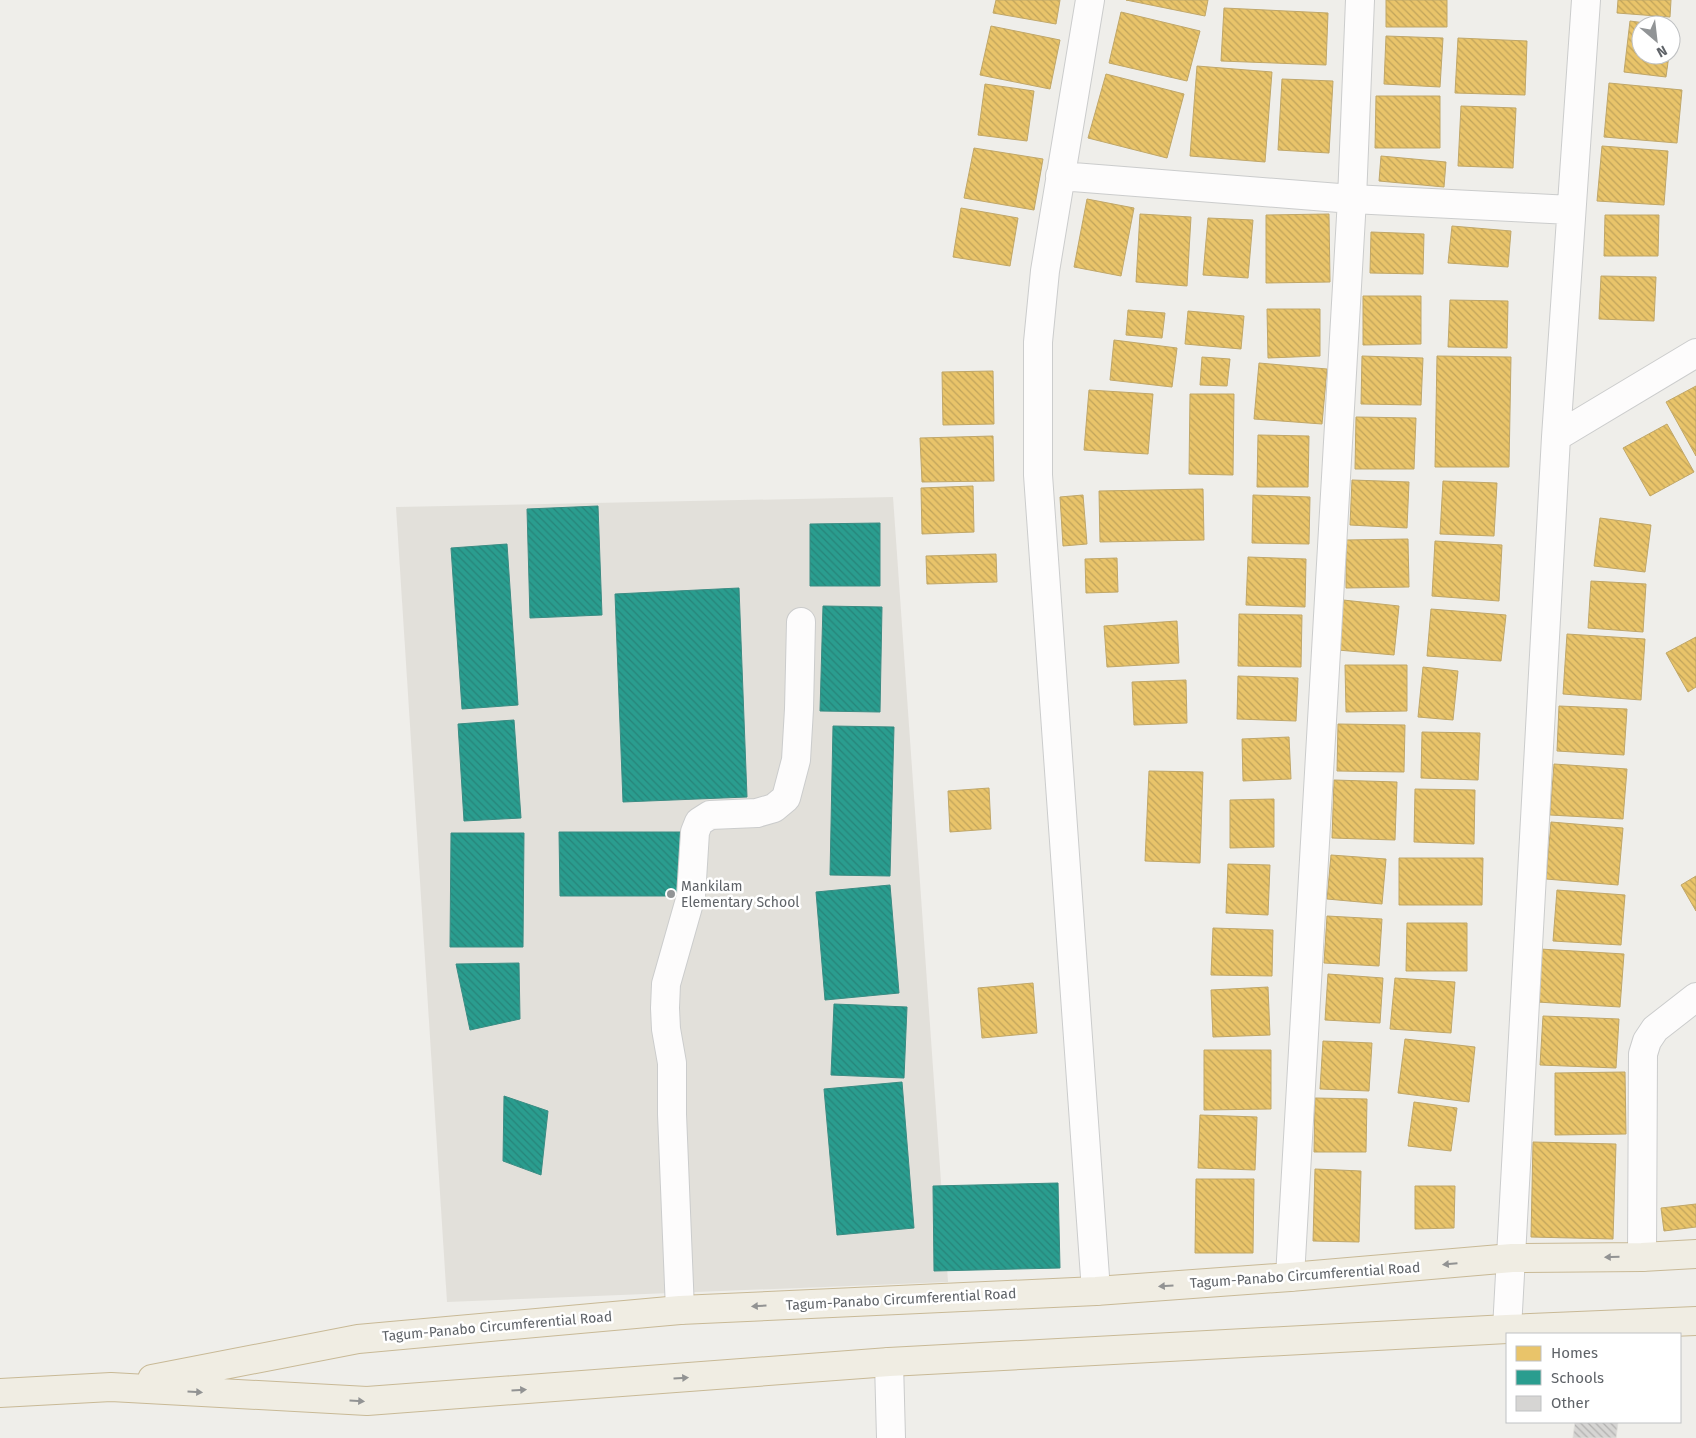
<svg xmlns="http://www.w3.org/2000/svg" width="1696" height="1438" font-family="'Fira Sans',sans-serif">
	<defs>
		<pattern id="homes-back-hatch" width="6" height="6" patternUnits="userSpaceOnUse" patternTransform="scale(1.25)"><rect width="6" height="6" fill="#e9c46a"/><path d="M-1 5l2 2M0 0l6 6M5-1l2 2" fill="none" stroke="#c0a35b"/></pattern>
		<pattern id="schools-back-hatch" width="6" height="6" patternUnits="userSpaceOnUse" patternTransform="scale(1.25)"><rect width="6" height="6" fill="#2a9d8f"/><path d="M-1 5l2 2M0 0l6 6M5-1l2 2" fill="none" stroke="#278479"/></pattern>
		<pattern id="building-back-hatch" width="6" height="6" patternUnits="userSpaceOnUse" patternTransform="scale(1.25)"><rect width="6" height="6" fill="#d6d5d3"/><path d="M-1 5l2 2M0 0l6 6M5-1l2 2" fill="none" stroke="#b1b0af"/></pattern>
	</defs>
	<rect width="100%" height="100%" fill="#efeeea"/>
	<!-- education -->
	<path fill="#e2e0da" d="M893,497l55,785 -501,20 -51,-795z"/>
	<!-- homes -->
	<path fill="url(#homes-back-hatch)" stroke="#c0a769" d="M996,0h64l-4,24 -63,-11z
		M1126,0h82l-3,16z
		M1386,0h61v27h-61z
		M1618,0h53l-1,17 -53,-4z
		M1224,8l104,5 -2,52 -105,-4z
		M1121,12l79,19 -13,50 -78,-18z
		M1630,21l30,4h-19v30h28l-3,22 -42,-5z
		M991,26l69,14 -10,49 -70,-14z
		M1386,36l57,2 -3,49 -56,-3z
		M1458,38l69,3 -2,54 -70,-2z
		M1197,66l75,6 -7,90 -75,-6z
		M1106,74l78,20 -17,64 -79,-20z
		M1282,79l51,2 -4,72 -51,-3z
		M1609,83l73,7 -5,53 -73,-6z
		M985,84l49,7 -7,50 -49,-6z
		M1376,96h64v52h-65z
		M1461,106l55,2 -3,60 -55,-2z
		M1602,146l66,5 -4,54 -67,-4z
		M974,148l69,11 -9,51 -70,-12z
		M1381,156l65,6 -2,25 -65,-6z
		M1087,199l47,9 -13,68 -47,-9z
		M961,208l57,10 -8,48 -57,-9z
		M1140,214l51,3 -4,69 -51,-4z
		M1329,214l1,68 -64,1v-68z
		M1605,215h54l-1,41h-54z
		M1208,218l45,2 -5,58 -45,-3z
		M1452,226l59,5 -3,36 -60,-4z
		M1371,232l53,2 -1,40 -53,-1z
		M1601,276l55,1 -2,44 -55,-2z
		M1363,296h58v48l-58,1z
		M1450,300l58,1 -1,47 -59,-1z
		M1267,309h53v47l-52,2z
		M1128,310l37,3 -3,25 -36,-3z
		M1188,311l56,5 -3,33 -56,-5z
		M1114,340l63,8 -5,39 -62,-7z
		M1362,356l61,2 -2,47 -60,-1z
		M1437,356l74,1 -2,110h-74z
		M1202,357l28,2 -3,27 -27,-1z
		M1259,363l68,6 -5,55 -68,-5z
		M993,371l1,53 -51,1 -1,-53z
		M1696,386v70l-30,-54z
		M1089,390l64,4 -5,60 -64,-4z
		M1190,394h44l-1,81 -44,-1z
		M1356,417l60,1 -2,51h-59z
		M1667,424l27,48 -44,24 -27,-48z
		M1258,435l51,1 -1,51h-51z
		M993,436l1,45 -72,1 -2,-44z
		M1352,480l57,2 -2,46 -57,-3z
		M1443,481l54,2 -3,53 -54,-2z
		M973,486l1,46 -52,2 -1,-46z
		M1203,489l1,51 -104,2 -1,-51z
		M1083,495l4,49 -24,2 -3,-49z
		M1253,495l57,2 -1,47 -57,-1z
		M1600,518l51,7 -6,47 -51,-6z
		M1408,539l1,48 -63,1v-48z
		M1435,541l67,4 -3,56 -67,-5z
		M996,554l1,28 -70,2 -1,-28z
		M1248,557l58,2 -1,48 -59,-2z
		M1117,558l1,34 -32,1 -1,-34z
		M1591,581l55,3 -3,48 -55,-4z
		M1343,600l56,6 -5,49 -56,-5z
		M1431,609l75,6 -5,46 -74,-5z
		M1239,614l63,1 -1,52 -63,-1z
		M1177,621l2,42 -72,4 -3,-41z
		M1567,634l78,5 -4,61 -78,-6z
		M1696,637v50l-8,5 -22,-39z
		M1345,665h62v46l-61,1z
		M1423,667l35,4 -5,49 -35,-3z
		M1238,676l60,2 -2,43 -59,-2z
		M1186,680l1,43 -53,2 -2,-43z
		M1559,706l68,3 -3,46 -67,-4z
		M1338,724l67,1 -1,47 -67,-1z
		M1422,732l58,1 -2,47 -57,-2z
		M1289,737l2,42 -48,2 -1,-42z
		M1554,764l73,5 -4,50 -73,-4z
		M1149,771l54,1 -3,91 -55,-2z
		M1334,780l63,2 -2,58 -63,-2z
		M989,788l2,41 -41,3 -2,-41z
		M1415,789l60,1 -1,54 -60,-2z
		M1274,799v48l-44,1v-48z
		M1551,822l72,6 -5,57 -72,-6z
		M1331,855l55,4 -4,45 -55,-5z
		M1399,858h84l-1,47h-83z
		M1228,864l42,1 -2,50 -42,-2z
		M1696,876v35l-15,-26z
		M1557,890l68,5 -4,50 -68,-4z
		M1327,916l55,3 -3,47 -55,-3z
		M1407,923h60v48h-61z
		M1213,928l60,2 -1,46 -61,-1z
		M1540,949l84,5 -4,53 -83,-5z
		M1328,974l55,4 -3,45 -55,-3z
		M1395,978l60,4 -4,51 -61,-4z
		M1033,983l4,50 -55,5 -4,-50z
		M1268,987l2,48 -57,2 -2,-47z
		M1543,1016l76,3 -3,49 -76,-3z
		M1405,1039l70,8 -6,55 -71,-9z
		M1323,1041l49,2 -3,48 -49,-2z
		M1204,1050h67v59l-67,1z
		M1625,1072l1,62 -71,1v-62z
		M1315,1098l52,1 -1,53h-52z
		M1414,1102l43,6 -6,43 -43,-5z
		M1200,1115l57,2 -2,53 -57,-2z
		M1533,1142l83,2 -3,95 -82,-2z
		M1315,1169l46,2 -2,71 -46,-1z
		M1196,1179h58l-1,74h-58z
		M1415,1186h40l-1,42 -39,1z
		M1696,1204v23l-32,4 -3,-23z"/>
	<!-- schools -->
	<path fill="url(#schools-back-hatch)" stroke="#3a8c83" d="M598,506l4,109 -72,3 -3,-109z
		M880,523v63h-70v-62z
		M507,544l11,161 -56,4 -11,-161z
		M739,588l8,209 -124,5 -8,-208z
		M823,606l59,1 -2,105 -60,-1z
		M514,720l7,98 -57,3 -6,-97z
		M833,726l61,1 -4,149 -60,-1z
		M559,832h123v64h-122z
		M451,833h73l-1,114h-73z
		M890,885l9,108 -74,7 -9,-108z
		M519,963l1,56 -50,11 -14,-66z
		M834,1004l73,3 -3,71 -73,-3z
		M902,1082l12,146 -77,7 -13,-146z
		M504,1096l44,15 -7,64 -38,-14z
		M1058,1183l2,85 -126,3 -1,-85z"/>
	<!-- building -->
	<path fill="url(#building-back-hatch)" stroke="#deddd9" d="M1575,1422h43l-2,16h-43z"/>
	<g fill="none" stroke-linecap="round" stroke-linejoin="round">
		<!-- minor casing -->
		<g stroke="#cbcccc" stroke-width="30">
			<path id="minor" d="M1090,0l-45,271 -7,71v133l58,816
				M1060,176l292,23 219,11
				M1556,437l140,-84
				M1642,1257l1,-203 4,-13 8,-12 41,-32
				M1290,1277l62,-1078 8,-199
				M680,1310l-8,-196v-51l-6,-34 -1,-21 1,-24 25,-88 4,-64 4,-10 11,-7 47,-2 17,-5 12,-10 10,-38 3,-51 2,-87
				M1507,1329l49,-892 30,-437
				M889,1362l2,76"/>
		</g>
		<!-- highway casing -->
		<g stroke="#c8b996" stroke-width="30">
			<path id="highway" d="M152,1379l206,-40 322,-29 416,-19 194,-14 222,-19 130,-1 54,-3
				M0,1393l111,-6 256,14 522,-39 618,-33 189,-8"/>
		</g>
		<!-- minor -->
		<use href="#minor" stroke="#fdfcfc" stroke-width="28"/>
		<!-- highway -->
		<use href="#highway" stroke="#f0ede3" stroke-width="28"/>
	</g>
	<!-- one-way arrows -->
	<defs><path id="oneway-solid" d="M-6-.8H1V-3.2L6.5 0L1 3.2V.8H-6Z" transform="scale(1.25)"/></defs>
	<g fill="#929393">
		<use href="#oneway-solid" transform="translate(1612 1257) rotate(179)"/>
		<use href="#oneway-solid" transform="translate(1450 1264) rotate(175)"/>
		<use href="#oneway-solid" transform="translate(1166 1286) rotate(176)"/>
		<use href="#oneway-solid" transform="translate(759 1306) rotate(177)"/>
		<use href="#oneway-solid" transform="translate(681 1378) rotate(-4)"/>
		<use href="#oneway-solid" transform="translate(519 1390) rotate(-4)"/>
		<use href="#oneway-solid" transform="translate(195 1392) rotate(3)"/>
		<use href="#oneway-solid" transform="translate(357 1401) rotate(3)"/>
	</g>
	<!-- markers -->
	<circle fill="#919496" stroke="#fff" stroke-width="2" cx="671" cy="894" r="5"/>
	<g text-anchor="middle" stroke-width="5" stroke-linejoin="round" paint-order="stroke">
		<!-- poi labels -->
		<g font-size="14" fill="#5f6368" stroke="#fff" text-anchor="start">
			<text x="681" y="891">Mankilam<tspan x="681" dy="16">Elementary School</tspan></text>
		</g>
		<!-- street labels -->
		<g font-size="14" fill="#5f6368" stroke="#fff">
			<text transform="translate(1305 1275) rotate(-4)" y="5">Tagum-Panabo Circumferential Road</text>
			<text transform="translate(901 1299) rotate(-3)" y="5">Tagum-Panabo Circumferential Road</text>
			<text transform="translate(497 1326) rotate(-5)" y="5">Tagum-Panabo Circumferential Road</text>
		</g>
	</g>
	<!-- legend -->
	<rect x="1506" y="1333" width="175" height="90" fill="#ffffff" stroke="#bfc1c3"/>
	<rect x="1516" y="1346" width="25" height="15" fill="#e9c46a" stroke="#bfc1c3"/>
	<text x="1551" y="1358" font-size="15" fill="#5f6368">Homes</text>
	<rect x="1516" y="1370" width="25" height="15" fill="#2a9d8f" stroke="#bfc1c3"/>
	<text x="1551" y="1383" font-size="15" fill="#5f6368">Schools</text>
	<rect x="1516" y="1396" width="25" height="15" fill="#d6d5d3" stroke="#bfc1c3"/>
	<text x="1551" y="1408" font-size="15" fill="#5f6368">Other</text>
	<!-- north arrow -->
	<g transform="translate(1656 40) rotate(152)"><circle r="24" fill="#ffffff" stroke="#bfc1c3"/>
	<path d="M0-4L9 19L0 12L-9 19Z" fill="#919496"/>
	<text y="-8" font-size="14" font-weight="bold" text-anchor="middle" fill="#5f6368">N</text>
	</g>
</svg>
